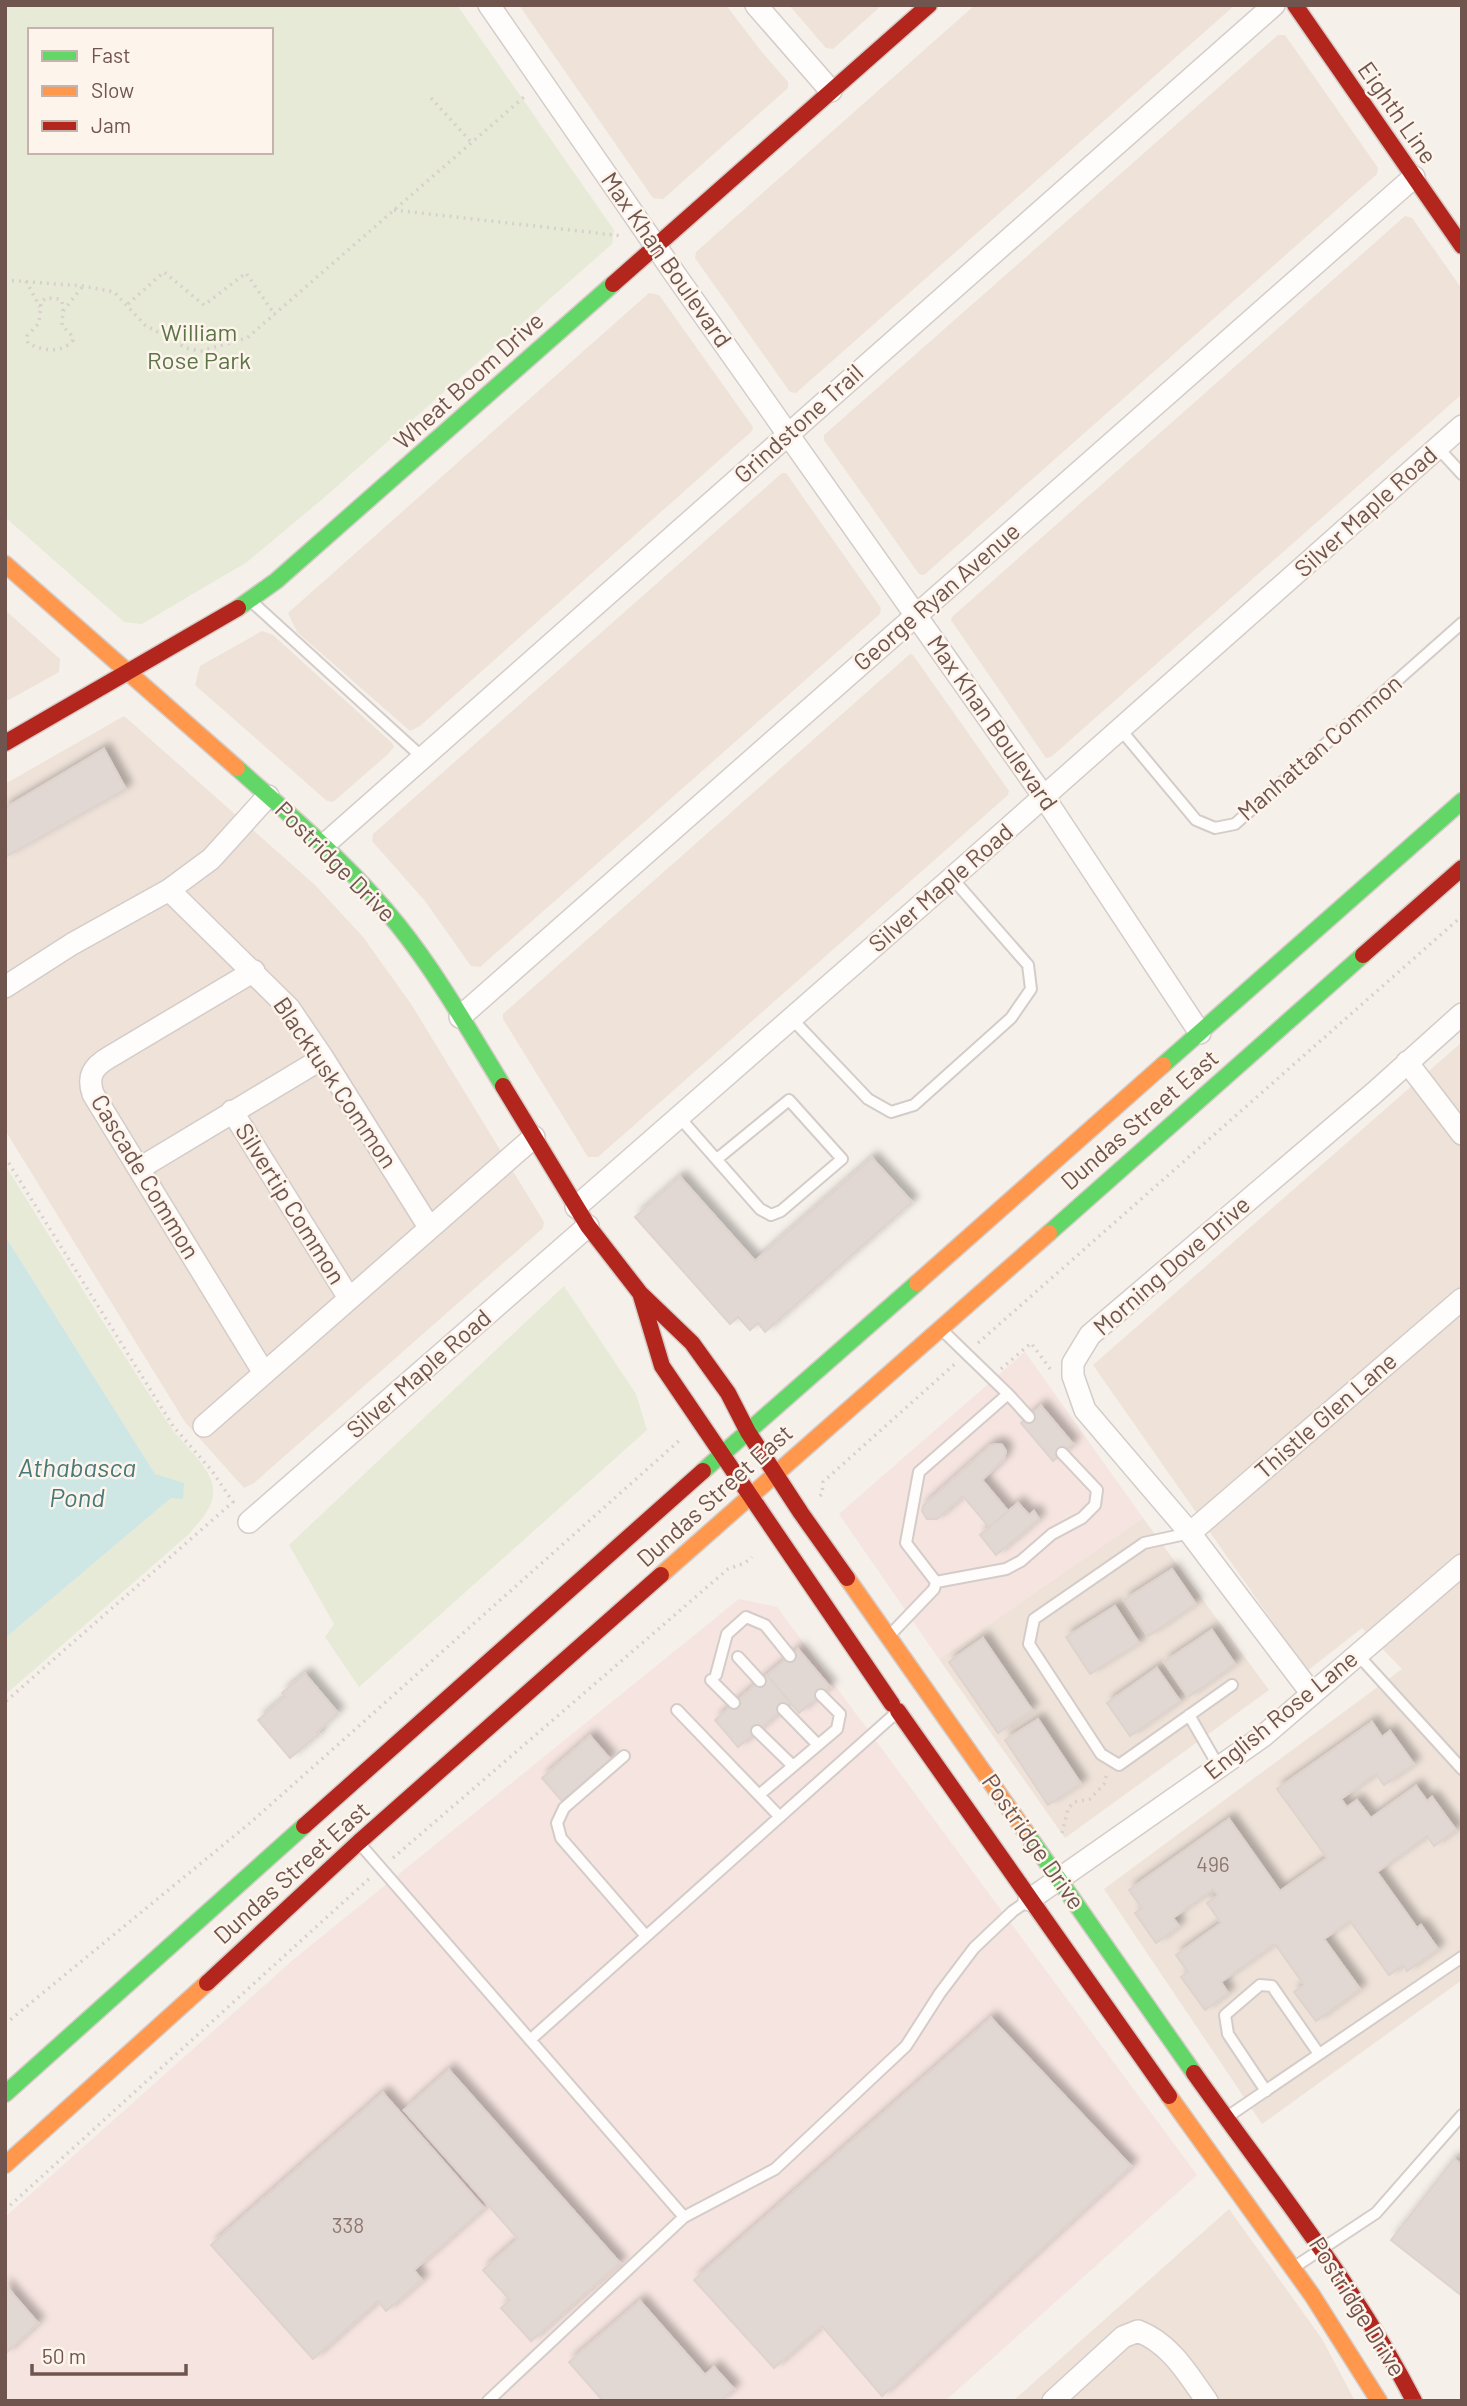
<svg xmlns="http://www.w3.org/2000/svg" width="1467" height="2406" font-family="Barlow,sans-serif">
	<defs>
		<filter id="shadow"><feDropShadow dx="6" dy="-6" stdDeviation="3.5" flood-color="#0004"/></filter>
	</defs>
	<rect width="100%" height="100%" fill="#f6f0ea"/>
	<!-- residential -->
	<path fill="#eee2d9" d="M519,5h207l35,46 27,31v6l-125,111 -10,-1z
		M789,5h93l-49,44 -7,-1z
		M975,5h260l-439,388 -6,-1 -95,-134 1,-6z
		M1278,35h7l93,133 -1,6 -453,401 -5,-1 -95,-134v-5z
		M1405,216l7,2 50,71v105l-411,363 -5,1 -95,-138 1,-3z
		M649,293l10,2 94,132 -1,4 -332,295 -10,5 -113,-99 -9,-19z
		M782,473h4l95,135 -1,6 -400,353 -9,-1 -46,-65 -53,-60 1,-7z
		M5,610l55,49 -1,13 -54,30z
		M262,631l11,4 119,108 2,4 -7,8 -54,47 -6,-1 -132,-116 5,-19z
		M910,654l3,1 96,136 -1,4 -410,362h-10l-85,-138v-5z
		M124,716l191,169 48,52 48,67 133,218 -1,6 -289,255 -10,5 -59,-66 -180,-292v-346z
		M1462,1042v938l-200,144 -158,-235 298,-220 -40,-41 -55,43 -214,-306z
		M1143,1518l126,172 -204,148 -126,-179z
		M1229,2209l93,130 33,62h-342z"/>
	<!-- commercial -->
	<path fill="#f5e4df" d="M1025,1352l118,166 -204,141 -100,-145z
		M739,1599l38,8 420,568 -252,226h-940v-184l289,-258z"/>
	<!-- green -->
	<path fill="#e6ead6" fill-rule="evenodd" d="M5,5h452l157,225 -2,14 -286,252 -79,66 -105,62 -18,-2 -119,-105zM30,30h241v122h-241z
		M5,1165c54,86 107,173 163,258 11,18 39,40 44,60 6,21 -11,36 -23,51l-184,161v-57l166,-140h12l-28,-24 -150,-238z
		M564,1286l72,108 11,36 -288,257 -34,-50 9,-13 -45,-79z"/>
	<!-- water -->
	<path fill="#cee6e4" d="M5,1236l150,238 29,9 -1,16 -12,-1 -166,140z"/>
	<!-- building -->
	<path fill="#e2d8d3" stroke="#ded3cd" stroke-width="2" filter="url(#shadow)" d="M104,749l22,40 -121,68v-49z
		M872,1158l40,44 -147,130 -7,-9 -8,7 -12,-13 -8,7 -95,-107 45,-40 75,84z
		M1041,1406l32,38 -20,17 -32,-38z
		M996,1444l6,1 4,6 -2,8 -22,21 26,31 -19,16 -26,-31 -26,23h-10l-5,-8 1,-5 67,-60z
		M1018,1503l11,12 5,-4 5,8 -43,36 -16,-20z
		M1172,1569l24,35 -48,32 -24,-36z
		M1115,1606l24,37 -49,31 -24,-37z
		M1212,1630l23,34 -47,33 -24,-35z
		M983,1638l49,72 -34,23 -49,-71z
		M798,1649l32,38 -31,26 -32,-38z
		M1157,1668l23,33 -50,35 -23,-33z
		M305,1674l33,39 -21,19 2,2 -29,24 -32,-38 27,-23 -3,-4z
		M767,1675l24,28 -53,44 -23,-27z
		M1038,1719l43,65 -33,21 -43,-65z
		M1372,1722l10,15 8,-6 24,33 -30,21 -8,-11 -35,25 6,8 10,-7 14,18 45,-32 11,15 5,-4 24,33 -22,16 -7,-10 -50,36 40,56 4,-3 17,24 -31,22 -4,-6 -14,10 -39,-54 -26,18 36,50 -44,32 -22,-29 10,-7 -29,-41 -54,38 7,11 -23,17 -24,-33 7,-5 -12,-17 45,-32 -14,-20 11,-8 -5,-6 -40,29 6,8 -23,17 -21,-30 7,-5 -13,-18 100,-71 51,72 47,-33 -50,-69z
		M590,1736l20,23 -48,42 -20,-23z
		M991,2018l140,148 -249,230 -60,-70 -48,42 -80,-88z
		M449,2070l171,193 -89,78 -30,-33 9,-8 -27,-30 35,-31 -114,-129z
		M383,2093l101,115 -70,62 8,10 -36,31 -8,-10 -65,58 -102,-114z
		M1454,2159l8,6v131l-71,-56z
		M5,2285l33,38 -33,31z
		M640,2301l65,74 9,-8 20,22 -14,12h-117l-34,-39z"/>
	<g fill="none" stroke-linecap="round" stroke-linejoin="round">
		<!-- lane casing -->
		<g stroke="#d4ccc8" stroke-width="14">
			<path id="lane" d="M1438,448l24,26
				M252,602l170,155
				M1121,730l75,90 19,8 20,-4 227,-201
				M792,1019l76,80 23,13 23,-7 97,-87 20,-29 -3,-24 -76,-87
				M680,1118l80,91 11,6 10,-4 61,-52 -53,-59 -72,59
				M1008,1394l21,23
				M1190,1533l-46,10 -110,76 -5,25 72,110 18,11 113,-80
				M936,1582l70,-13 15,-8 31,-27 30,-16 13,-13 2,-15 -35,-37
				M889,1636l45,-47 2,-7 -30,-39 13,-71 89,-78 -64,-62
				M1358,1655l104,114
				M738,1657l22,24
				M716,1675l11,-41 19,-17 19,8 25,31
				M711,1680l23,23
				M783,1709l35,36
				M677,1710l103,107
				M1189,1715l30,52
				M757,1731l36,35
				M624,1756l-60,52 -7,15 4,15 85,98
				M759,1795l78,-66 3,-15 -19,-19
				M360,1844l324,373
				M530,2040l366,-327
				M1266,2091l-38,-57 -3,-19 35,-30 12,1 47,68
				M1227,2117l235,-160
				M1296,2266l80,-53 86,-98
				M488,2401l196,-184 91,-48 131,-123 34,-53 34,-45 39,-37 16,-11"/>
		</g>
		<!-- street casing -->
		<g stroke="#d4ccc8" stroke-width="24">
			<path id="street" d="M489,5l188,272 367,520 156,236
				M756,5l75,86
				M324,845l950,-840
				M169,890l120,118 34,50 106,169
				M254,971l-146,87c-15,9 -21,18 -15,36l171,279
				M5,987l67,-43 97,-54 42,-31 57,-63
				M460,1017l954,-840
				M1407,1062l55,72
				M232,1111l117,187
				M140,1168l183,-110
				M576,1207l376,-329 510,-452
				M204,1426l330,-289
				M249,1522l339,-296
				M1190,1533l272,-234
				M1312,1694l-122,-161 -105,-123 -12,-34v-13l17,-28 284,-242 88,-79
				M1029,1900l233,-163 200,-172
				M1053,2401l70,-64 15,-6c33,13 49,42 69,70"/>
		</g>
		<!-- fast casing -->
		<g stroke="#d5ccc7" stroke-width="19">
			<path id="fast" d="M238,608l38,-27 337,-297
				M237,768c56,50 114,98 161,157 40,50 72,107 105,161
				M1163,1065l299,-264
				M1049,1233l314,-278
				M703,1471l214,-188
				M1025,1831l169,242
				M5,2094l299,-268"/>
		</g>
		<!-- slow casing -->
		<g stroke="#d5ccc7" stroke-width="19">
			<path id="slow" d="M5,564l232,204
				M917,1283l246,-218
				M661,1575l388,-342
				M847,1578l178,253
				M1169,2096l143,199 67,106
				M5,2165l202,-182"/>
		</g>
		<!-- jam casing -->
		<g stroke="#d5ccc7" stroke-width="19">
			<path id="jam" d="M1295,5l167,241
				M613,284l316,-279
				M5,743l233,-135
				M1363,955l99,-87
				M503,1086l85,140 52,67 52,50 36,50 20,39 53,81 46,65
				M641,1296l21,70 230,338
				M898,1711l271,385
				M304,1826l399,-355
				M207,1983l152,-141 302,-267
				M1194,2073c77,109 159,209 220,328"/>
		</g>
		<!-- path -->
		<path stroke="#d9d0ce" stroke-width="3.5" stroke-dasharray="2 5" stroke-linecap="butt" d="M431,98l41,45
			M394,210l229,26
			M5,280l78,6 31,6 31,33 41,23 15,3 46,-13 277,-241
			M26,281l14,26
			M128,304l36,-32 40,33 42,-32 29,42
			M63,311l-1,-10 -4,-2 -12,-1 -5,4 -2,21 -12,13 1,7c14,8 34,11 45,-3l-2,-5 -9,-10 1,-14 20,-25
			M5,1157l168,269 39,45 21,31 -228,200
			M978,1343l484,-427
			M1001,1369l30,-26 20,27
			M820,1496l2,-2 1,-12 134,-120
			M1062,1833l6,-24 6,-7 16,-3 14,-15 3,-11
			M393,1858l335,-289 17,-6 7,-6
			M5,2024l245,-201 431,-384
			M5,2210l366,-333"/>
		<!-- lane -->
		<use href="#lane" stroke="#fefdfc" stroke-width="10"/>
		<!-- street -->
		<use href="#street" stroke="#fefdfc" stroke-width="21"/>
		<!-- fast -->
		<use href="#fast" stroke="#63d668" stroke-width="16"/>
		<!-- slow -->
		<use href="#slow" stroke="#ff974d" stroke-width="16"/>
		<!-- jam -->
		<use href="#jam" stroke="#b3261e" stroke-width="16"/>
	</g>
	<g text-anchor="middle" stroke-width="5" stroke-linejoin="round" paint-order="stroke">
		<!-- number labels -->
		<g font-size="21" fill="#8e7871">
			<text x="1213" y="1872">496</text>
			<text x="348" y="2233">338</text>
		</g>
		<!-- street labels -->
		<g font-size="24" fill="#70554e" stroke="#fdf4ec">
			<text transform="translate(1397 113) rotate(55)" y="8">Eighth Line</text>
			<text transform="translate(666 260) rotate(55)" y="8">Max Khan Boulevard</text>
			<text transform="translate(469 381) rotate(-42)" y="8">Wheat Boom Drive</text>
			<text transform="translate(799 424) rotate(-42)" y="8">Grindstone Trail</text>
			<text transform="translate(1366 512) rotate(-42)" y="8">Silver Maple Road</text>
			<text transform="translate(937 597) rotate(-41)" y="8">George Ryan Avenue</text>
			<text transform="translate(992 723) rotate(55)" y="8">Max Khan Boulevard</text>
			<text transform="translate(1320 748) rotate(-41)" y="8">Manhattan Common</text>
			<text transform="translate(335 862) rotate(45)" y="8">Postridge Drive</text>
			<text transform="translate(941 888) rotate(-41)" y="8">Silver Maple Road</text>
			<text transform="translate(335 1083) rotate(56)" y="8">Blacktusk Common</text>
			<text transform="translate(1140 1120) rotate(-41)" y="8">Dundas Street East</text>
			<text transform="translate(145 1177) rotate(59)" y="8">Cascade Common</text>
			<text transform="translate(290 1204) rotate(58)" y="8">Silvertip Common</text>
			<text transform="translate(1172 1266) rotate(-41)" y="8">Morning Dove Drive</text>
			<text transform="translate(419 1374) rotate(-41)" y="8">Silver Maple Road</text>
			<text transform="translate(1326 1416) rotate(-41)" y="8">Thistle Glen Lane</text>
			<text transform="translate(715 1496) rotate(-42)" y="8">Dundas Street East</text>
			<text transform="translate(1281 1715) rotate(-39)" y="8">English Rose Lane</text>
			<text transform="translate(1033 1842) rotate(55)" y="8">Postridge Drive</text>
			<text transform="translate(292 1873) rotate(-42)" y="8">Dundas Street East</text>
			<text transform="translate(1357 2307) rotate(58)" y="8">Postridge Drive</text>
		</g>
		<!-- park labels -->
		<g font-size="24" fill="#5b7547" stroke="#fdf4ec">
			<text x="199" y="341">William<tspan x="199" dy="28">Rose Park</tspan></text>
		</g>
		<!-- water labels -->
		<g font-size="26" font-style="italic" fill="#47797b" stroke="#fdf4ec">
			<text x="77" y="1477">Athabasca<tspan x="77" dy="30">Pond</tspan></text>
		</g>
	</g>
	<!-- border -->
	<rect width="1467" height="2406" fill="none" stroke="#70554e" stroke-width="14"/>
	<!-- legend -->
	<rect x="28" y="28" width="245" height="126" fill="#fdf4ec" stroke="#c5b4ad" stroke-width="2"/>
	<rect x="42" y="51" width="35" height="10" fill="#63d668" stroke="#c5b4ad" stroke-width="2"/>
	<text x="91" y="63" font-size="21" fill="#70554e">Fast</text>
	<rect x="42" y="86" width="35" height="10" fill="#ff974d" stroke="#c5b4ad" stroke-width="2"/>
	<text x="91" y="98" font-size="21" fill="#70554e">Slow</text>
	<rect x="42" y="121" width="35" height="10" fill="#b3261e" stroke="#c5b4ad" stroke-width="2"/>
	<text x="91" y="133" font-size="21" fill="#70554e">Jam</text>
	<!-- scale -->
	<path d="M32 2364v10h154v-10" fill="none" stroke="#70554e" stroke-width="3.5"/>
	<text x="42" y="2364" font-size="21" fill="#70554e" stroke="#fdf4ec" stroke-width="5" paint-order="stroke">50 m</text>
</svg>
